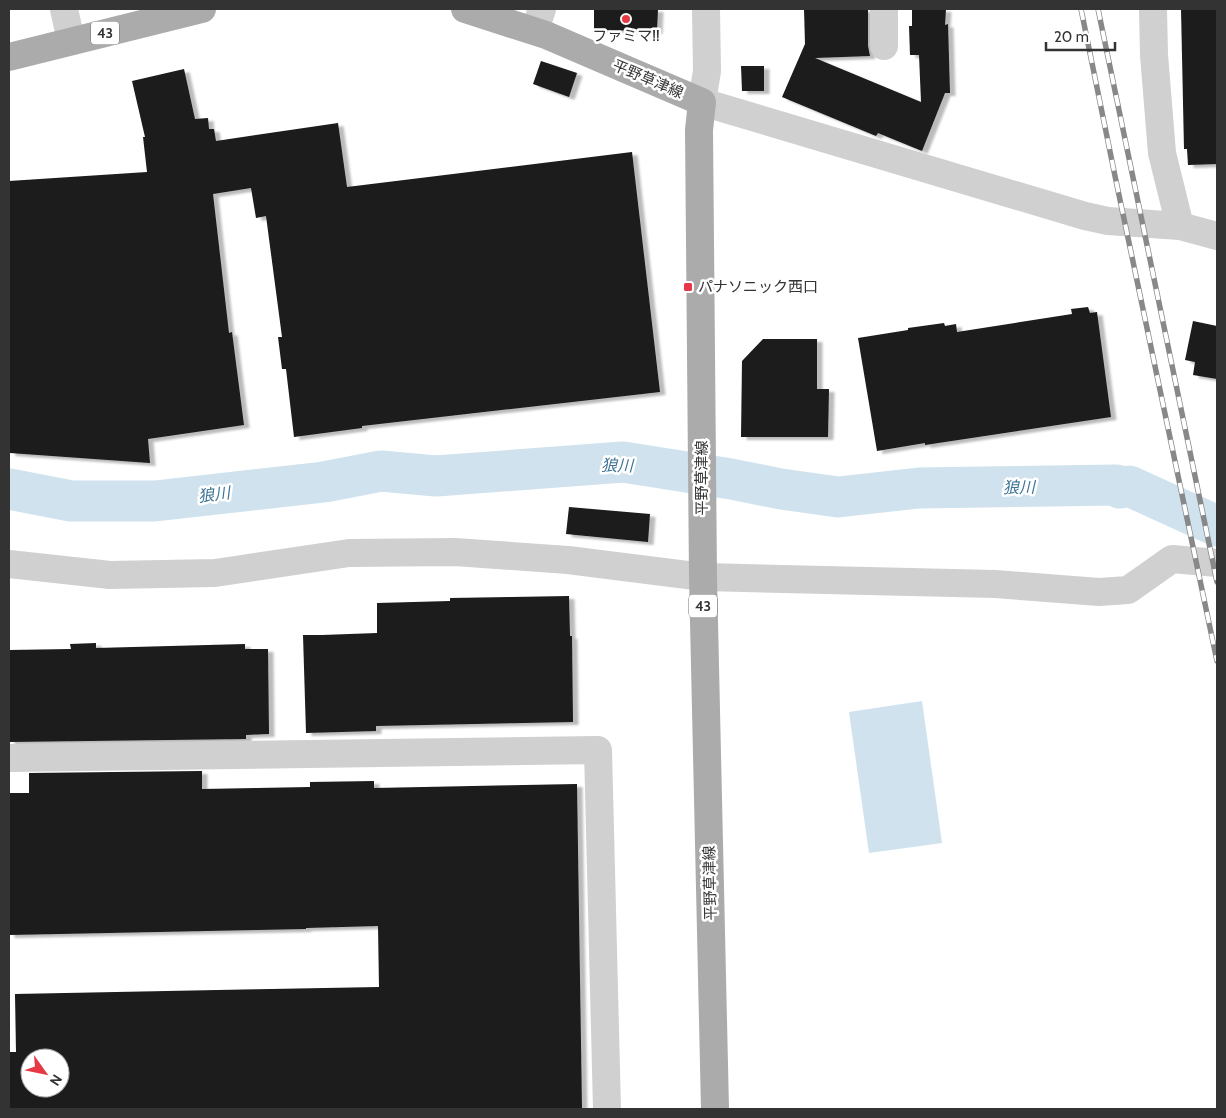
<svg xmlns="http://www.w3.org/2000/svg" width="1226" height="1118" font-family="Cabin,'Noto Sans JP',sans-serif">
	<defs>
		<filter id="shadow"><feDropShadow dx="5.5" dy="3" stdDeviation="1" flood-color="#0004"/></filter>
	</defs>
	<rect width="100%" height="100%" fill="#fff"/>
	<!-- water -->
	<path fill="#cfe2ee" d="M922,701l20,142 -73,10 -20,-141z"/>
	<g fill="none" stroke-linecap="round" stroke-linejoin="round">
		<!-- river -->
		<path stroke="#cfe2ee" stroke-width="41" d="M9,489l62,12h84l169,-19 57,-11 55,5 187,-14 108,17 50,10 57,8 81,-9 197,-3 4,3 9,-2 88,40"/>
	</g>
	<!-- building -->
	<path fill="#1a1a1a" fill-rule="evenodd" filter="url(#shadow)" d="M594,9h64l-1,22 -63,-1z
		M804,9h64v37l2,10 -55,2 106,44 -2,-47h-9l-1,-29h3v-17h34l-1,16 3,-1 2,69h-5l-23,58 -44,-18 -2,3 -94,-39 23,-53z
		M1181,9h36v155l-29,1 -1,-16h-3z
		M541,61l36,12 -8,24 -36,-13z
		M741,66h23v25h-22z
		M184,69l11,50 13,-1 1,11h5l2,12 122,-18 9,64 285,-35 28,240 -298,34v2l-68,9 -8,-68h-4l-4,-32h4l-16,-121 -10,2 -5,-30 -38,6 16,139 3,-1 12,93 -96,14 2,24 -140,-10 -1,-14v-258l138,-9 -4,-35h2l-13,-56z
		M1088,307l2,6 7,-1 14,105 -186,28v-2l-48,8 -19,-113 50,-8v-2l36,-5 1,3 11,-2 1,8 115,-18 -1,-5z
		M1193,321l24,5v53l-24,-4 2,-13 -10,-2z
		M763,339h54v50h12l-1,48h-87l1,-76z
		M569,507l81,7 -2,28 -82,-8z
		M569,596l1,40h2l1,86 -197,4v5l-70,2 -3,-98h19l55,-2v-30l73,-2v-3z
		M96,643v5l149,-4v5h23l1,85 -23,1v4l-237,3v-92l62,-1 -1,-5z
		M202,771v18l108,-2v-5l64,-1v7l203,-4 5,325h-573v-57h7l-1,-58 364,-7 -1,-61 -72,2v1l-297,6v-142h20v-20zM30,1058h30v30h-30z"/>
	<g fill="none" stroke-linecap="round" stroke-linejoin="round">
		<!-- minor -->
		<path stroke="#d0d0d0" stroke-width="28" d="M64,9l7,32
			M706,9l1,62 -5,31 383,114 23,5 72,5 37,10
			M884,9v37
			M1153,9l1,46 8,98 18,73
			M537,24l5,-15
			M9,564l101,11 105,-2 134,-20 106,-1 113,8 135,17 292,7 104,8 29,-2 44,-31 45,4
			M9,758l589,-8 9,359"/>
		<!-- major -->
		<path stroke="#ababab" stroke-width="28" d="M465,9l81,26 156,67 -3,28 4,447 12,532
			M9,57l193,-48"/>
		<!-- rail casing -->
		<g stroke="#888" stroke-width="5.5">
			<path id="rail" d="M1081,9l34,167 102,485
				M1098,9l119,573"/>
		</g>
		<!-- rail -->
		<use href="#rail" stroke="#fff" stroke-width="4" stroke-dasharray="11" stroke-linecap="butt"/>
	</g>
	<!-- markers -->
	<g fill="#e63946" stroke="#fff" stroke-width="2">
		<circle cx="626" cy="19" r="5"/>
		<rect x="683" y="282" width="10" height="10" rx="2.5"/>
	</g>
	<g text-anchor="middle" stroke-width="5" stroke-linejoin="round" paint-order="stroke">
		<!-- shield labels -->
		<g fill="#fff" stroke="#707070" stroke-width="1">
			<rect x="91" y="21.5" width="28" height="23" rx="4"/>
			<rect x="689" y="594.5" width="28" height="23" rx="4"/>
		</g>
		<g font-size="14" font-weight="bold" fill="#333">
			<text x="105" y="38">43</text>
			<text x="703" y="611">43</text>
		</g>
		<!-- poi labels -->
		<g font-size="15" fill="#333" stroke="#fff">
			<text x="626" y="41">ファミマ!!</text>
			<text x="698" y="292" text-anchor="start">パナソニック西口</text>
		</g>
		<!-- street labels -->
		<g font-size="15" fill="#333" stroke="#fff">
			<text transform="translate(648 79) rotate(23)" y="5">平野草津線</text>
			<text transform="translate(702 478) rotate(-90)" y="5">平野草津線</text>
			<text transform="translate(710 883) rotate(-91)" y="5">平野草津線</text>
		</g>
		<!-- water labels -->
		<g font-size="16" font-style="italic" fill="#3f7597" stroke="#fff">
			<text transform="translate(617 465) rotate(1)" y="6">狼川</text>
			<text transform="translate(1019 487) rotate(-1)" y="6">狼川</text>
			<text transform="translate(214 494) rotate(-7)" y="6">狼川</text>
		</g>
	</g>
	<!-- border -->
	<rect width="1226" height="1118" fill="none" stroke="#333333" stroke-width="20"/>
	<!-- north arrow -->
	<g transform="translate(45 1073) rotate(123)"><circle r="24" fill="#ffffff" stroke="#adadad"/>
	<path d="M0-4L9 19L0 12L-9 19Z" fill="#e63946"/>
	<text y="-8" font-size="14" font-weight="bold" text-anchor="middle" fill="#333333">N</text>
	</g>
	<!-- scale -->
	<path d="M1046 42v8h69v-8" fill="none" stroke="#333333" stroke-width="2.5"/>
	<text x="1054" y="42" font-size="15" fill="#333333" stroke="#ffffff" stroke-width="4" paint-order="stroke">20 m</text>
</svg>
